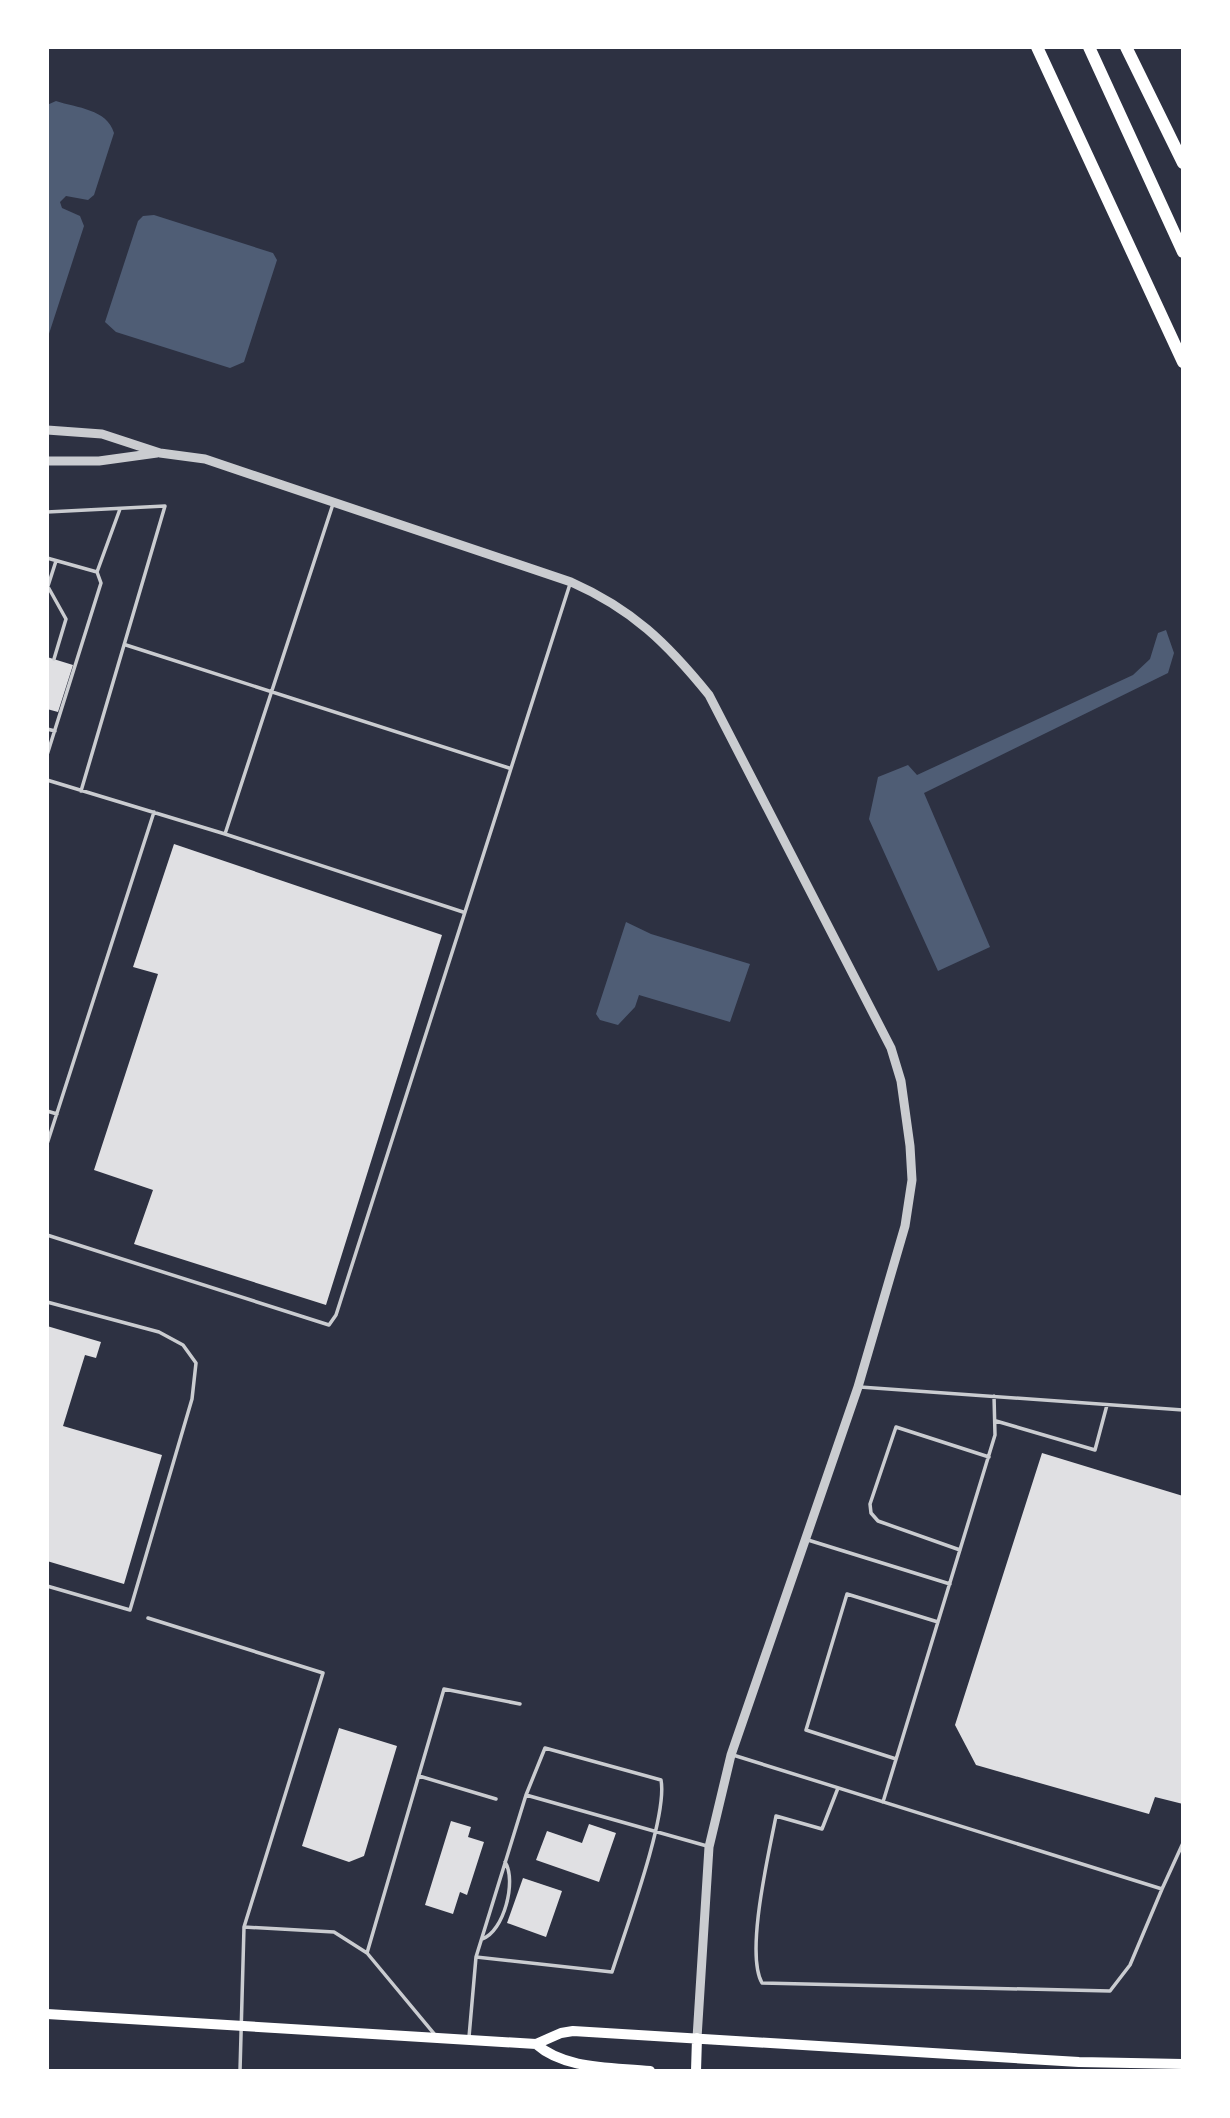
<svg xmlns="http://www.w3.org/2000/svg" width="1230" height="2118" font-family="Jost,sans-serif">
	<rect width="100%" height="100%" fill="#2d3142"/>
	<!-- water -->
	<path fill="#4f5d75" d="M56,101c21,7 51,8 58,32l-20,62 -6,5 -22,-4 -6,6 2,6 18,8 4,10 -37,114v-235z
		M154,215l119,38 4,7 -33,102 -14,6 -114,-36 -11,-10 33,-101 5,-5z
		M1166,630l8,23 -6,20 -244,120 66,154 -52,24 -69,-152 9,-42 30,-12 9,10 216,-100 17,-16 8,-26z
		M626,922l25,12 99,30 -20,58 -91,-27 -4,12 -17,18 -18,-5 -4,-6z"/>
	<!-- building -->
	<path fill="#e0e0e3" d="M47,657l26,8 -15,47 -11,-3z
		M174,844l268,91 -116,370 -192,-61 19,-54 -59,-20 64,-196 -25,-7z
		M47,1326l54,16 -5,16 -11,-3 -22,71 99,29 -38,129 -77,-23z
		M1042,1453l141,43v308l-28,-7 -6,17 -173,-49 -21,-40z
		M339,1728l58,18 -33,110 -15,6 -47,-16z
		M451,1821l20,6 -3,10 16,5 -17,53 -7,-3 -7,22 -28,-9z
		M589,1824l27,9 -17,49 -63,-22 11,-29 35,12z
		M523,1878l39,13 -16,46 -39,-14z"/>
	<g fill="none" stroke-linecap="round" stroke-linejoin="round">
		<!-- service -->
		<path stroke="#caccd0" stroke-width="3.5" d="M47,512l118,-6 -84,285
			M47,558l50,14
			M47,585l19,34 -12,40
			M47,589l9,-28
			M126,645l383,123
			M47,729l8,2
			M47,755l54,-172 -4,-11 23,-63
			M47,780l178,54 238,78
			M225,834l108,-330
			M47,1111l10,3
			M47,1144l107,-332
			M47,1235l282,90 7,-10 234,-731
			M47,1302l112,30 24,13 13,18 -4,36 -62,211 -83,-24
			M860,1387l323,23
			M996,1421l99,29 12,-45
			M808,1540l142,44
			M960,1550l-82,-29 -7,-8 -1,-9 26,-77 93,30
			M148,1618l175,55 -79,254
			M733,1755l429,134 21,-46
			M896,1759l-90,-29 41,-136 91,28
			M419,1776l77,23
			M838,1788l-16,41 -46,-13c-7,37 -31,137 -14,167l348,8 20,-26 32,-76
			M526,1795l181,51
			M883,1802l112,-367 -1,-39
			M482,1939c22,-7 35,-59 23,-77
			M367,1953l77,-264 76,15
			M469,2037l7,-80 136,15c13,-41 56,-156 49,-192l-116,-32 -19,47 -50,162
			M240,2071l4,-144 90,5 33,21 69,83"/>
		<!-- tertiary -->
		<path stroke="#caccd0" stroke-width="9" d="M47,430l55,4 58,19 45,6 366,123c61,27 96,61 138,113l182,353 10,33 9,65 2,34 -7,46 -47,161 -127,368 -22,92 -12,191
			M47,461h52l58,-8"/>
		<!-- secondary -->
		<path stroke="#fff" stroke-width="10" d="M47,2014l489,30 25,-11 12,-2 506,31 104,2
			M536,2044c29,26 77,23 114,27
			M696,2071l1,-33"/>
		<!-- motorway -->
		<path stroke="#fff" stroke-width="12" d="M1037,47l146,315
			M1089,47l94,205
			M1126,47l57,116"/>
	</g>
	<!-- border -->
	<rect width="1230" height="2118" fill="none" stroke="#ffffff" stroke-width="98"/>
</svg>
